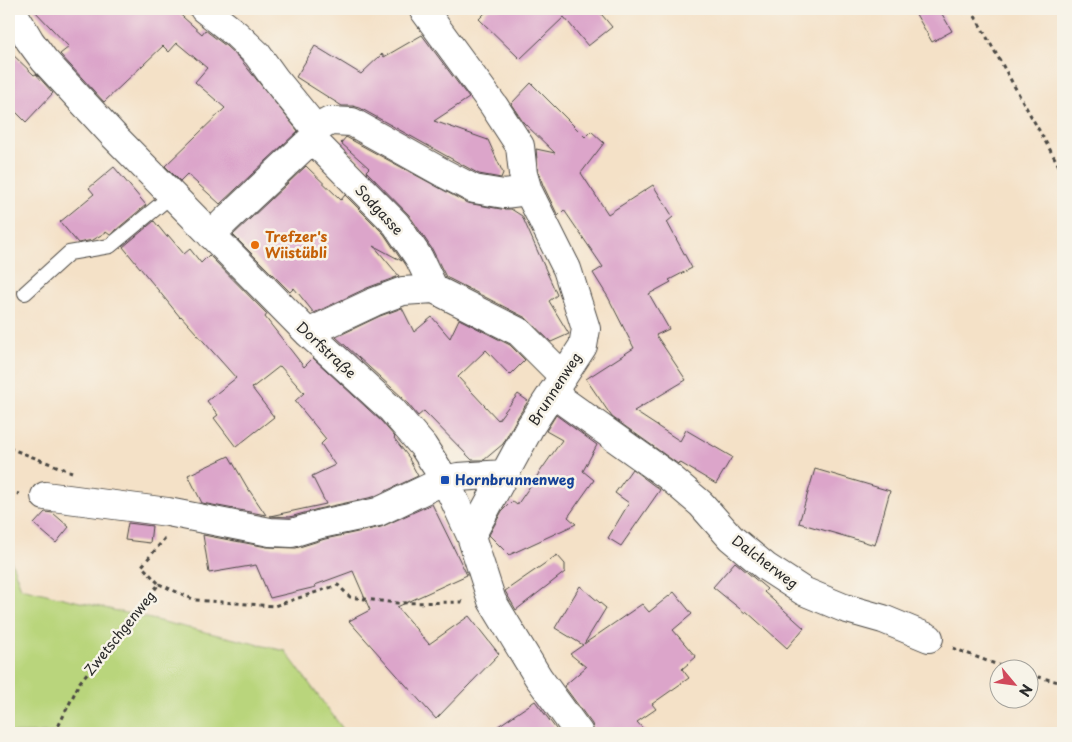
<svg xmlns="http://www.w3.org/2000/svg" width="1072" height="742" font-family="'Playpen Sans',sans-serif">
	<rect width="100%" height="100%" fill="#f7f3e8"/>
	<filter id="ink" filterUnits="userSpaceOnUse"><feTurbulence type="fractalNoise" baseFrequency=".02" numOctaves="2"/><feDisplacementMap in="SourceGraphic" scale="10" xChannelSelector="R" yChannelSelector="G"/><feConvolveMatrix kernelMatrix="1 2 1 2 8 2 1 2 1" color-interpolation-filters="sRGB"/></filter>
	<filter id="wash" filterUnits="userSpaceOnUse"><feTurbulence type="fractalNoise" baseFrequency=".0096" numOctaves="4" result="noise"/><feDisplacementMap in="SourceGraphic" scale="20" xChannelSelector="R" yChannelSelector="G"/><feGaussianBlur stdDeviation="1.12" result="paint"/><feColorMatrix in="noise" values="0 0 0 0 0 0 0 0 0 0 0 0 0 0 0 0 0 1.4 0 .05"/><feComposite in="paint" operator="in"/></filter>
	<g filter="url(#wash)">
		<rect width="100%" height="100%" fill="#f4e1c7"/>
		<!-- garden -->
		<path fill="#b9d57b" stroke="#728053" d="M9,555l12,33 264,63 61,82h-337z"/>
		<g id="blocks">
			<!-- building -->
			<path fill="#dca5ca" d="M33,9h141l28,25 3,-4 21,16 14,13 58,72 -78,73 -33,-30 -7,7 -15,-15 60,-58 -30,-26 12,-14 -30,-25 -8,9 -6,-6 -59,56 -44,-48 9,-7z
				M489,9h108l15,18 -24,19 -24,-29 -44,42 -41,-40z
				M913,9h26l13,22 -20,11z
				M422,35l47,63 -35,23 54,19 15,33 -2,5 -22,-4 -119,-66 -7,-2h-11l-46,-29 19,-31 46,28 21,-20 2,3z
				M9,51l25,24 2,-1 17,19 -27,29 -17,-17z
				M531,83l54,54 6,-6 13,12 -23,30 27,41 45,-29 20,32 -6,5 25,46 -23,12 2,2 -22,12 20,35 -13,6 30,45 -52,31 46,30 6,-11 46,27 -16,27 -37,-22 -1,2 -66,-47 -26,-38 48,-31 -26,-51 -15,-24 10,-6 -39,-57 -6,6 -15,-31 -5,-14 -2,-22 19,4 -32,-31 -12,-18z
				M346,137l121,66 34,6h10l11,7 35,79 -8,6 20,33 -18,8 -25,-24 -80,-41 -14,-28 -23,-34 -43,-44 3,-3 -28,-25z
				M306,166l35,34 4,-5 39,39 18,27 -28,-15 25,30 -32,12 -53,25 -20,-25 -4,4 -57,-57z
				M114,167l32,38 -36,30 -4,-3 -13,8 -15,3 -18,-21 34,-28 -5,-6z
				M154,221l13,16 1,-2 16,19 6,-5 11,14 8,-8 58,59 -2,3 39,50 9,-9 68,63 14,16 -1,1 16,21h-1l9,17 -45,21 -55,12 -28,8 -20,-1 56,-12 -14,-28 23,-11 -14,-21 5,-5 -31,-38 9,-8 -24,-27 -28,22 22,29 -38,30 -22,-29 4,-3 -11,-14 29,-23 -55,-62 -1,1 -57,-70z
				M402,308l12,24 18,-15 18,21 9,-19 51,26 15,15 -15,15 -24,-25 -28,27 40,43 20,-26 10,7 -12,19 -13,24 -19,16h-12l-48,-49 -6,5 -15,-18 -67,-61 44,-21z
				M556,415l41,30 -14,26 11,9 -26,37 8,7 -67,31 -20,-20 13,-24 10,-10 5,4 45,-65 -16,-9z
				M229,456l18,31 19,28 -64,-12 -14,-28z
				M632,469l28,21 -39,56 -13,-8 21,-35 -14,-10z
				M815,469l75,22 -15,54 -76,-22z
				M432,504l35,71 -70,32 32,37 40,-28 30,38 -63,65 -87,-98 21,-11 -17,-39 -38,14 1,2 -46,11 -14,-33 -47,8 -6,-38 64,12 29,1 29,-9 56,-12z
				M45,512l8,1 16,14 -13,16 -22,-19z
				M128,523l24,3 -2,17 -25,-3z
				M557,555l8,9v8l-49,38 -11,-19z
				M735,562l32,27 -3,3 40,36 -17,20 -41,-37 -1,2 -32,-26z
				M580,586l26,22 -22,36 58,-40 7,8 25,-20 18,22 -19,16 23,27 -14,12 7,9 -37,26 4,5 -19,13 10,11h-53l-2,-9 -28,-38 22,-19 -16,-13 13,-9 -28,-17z
				M535,701l24,32h-71z"/>
		</g>
	</g>
	<g filter="url(#ink)">
		<use href="#blocks" fill-opacity="0" stroke="#494642" stroke-width="1"/>
		<g fill="none" stroke-linecap="round" stroke-linejoin="round">
			<!-- lane casing -->
			<g stroke="#494642" stroke-width="16">
				<path id="lane" d="M25,293l44,-40 41,-7 62,-51"/>
			</g>
			<!-- street casing -->
			<g stroke="#494642" stroke-width="30">
				<path id="street" d="M11,9l19,32 14,19 71,77 193,196 84,77 31,36 22,34 26,56 21,65 46,76 41,56
					M204,9l32,25 21,20 18,25 41,50
					M423,9l71,97 26,40 3,28 5,17 39,78 19,60 -3,17 -53,81 -59,109
					M316,129l14,-8 22,1 93,52 29,15 30,5 24,-3
					M312,139l84,85 23,34 15,31 85,43 44,44
					M211,235l14,-14 87,-82 4,-10
					M308,333l66,-31 29,-11 31,-2
					M552,393l115,82 34,29 30,34 35,29 37,24 41,17 39,11 46,19
					M45,496l123,16 102,20 22,1 29,-9 57,-12 67,-32 13,-3 46,-3"/>
			</g>
			<!-- path -->
			<path stroke="#494642" stroke-width="3" stroke-dasharray="4 4" stroke-linecap="butt" d="M971,9l92,164
				M9,448l63,24
				M9,492l10,2
				M159,584l36,16 79,6 64,-21 12,12 47,6 69,-1
				M953,648l34,13 26,9
				M1030,675l33,8
				M55,733l25,-51 79,-98 -17,-18 23,-28"/>
			<!-- lane -->
			<use href="#lane" stroke="#fff" stroke-width="14"/>
			<!-- street -->
			<use href="#street" stroke="#fff" stroke-width="28"/>
		</g>
	</g>
	<!-- markers -->
	<circle fill="#e8710a" stroke="#f7f3e8" stroke-width="2" cx="255" cy="245" r="5"/>
	<rect fill="#1a4fb4" stroke="#f7f3e8" stroke-width="2" x="440" y="475" width="10" height="10" rx="2.5"/>
	<g text-anchor="middle" stroke-width="5" stroke-linejoin="round" paint-order="stroke">
		<!-- street labels -->
		<g font-size="14" fill="#2b2b2b" stroke="#f7f3e8">
			<text transform="translate(379 210) rotate(47)" y="5">Sodgasse</text>
			<text transform="translate(326 350) rotate(43)" y="5">Dorfstraße</text>
			<text transform="translate(555 389) rotate(-57)" y="5">Brunnenweg</text>
			<text transform="translate(765 562) rotate(37)" y="5">Dalcherweg</text>
			<text transform="translate(120 633) rotate(-51)" y="5">Zwetschgenweg</text>
		</g>
		<!-- food labels -->
		<g font-size="14" font-weight="bold" fill="#c56008" stroke="#f7f3e8" text-anchor="start">
			<text x="265" y="242">Trefzer's<tspan x="265" dy="16">Wiistübli</tspan></text>
		</g>
		<!-- transit labels -->
		<g font-size="14" font-weight="bold" fill="#164399" stroke="#f7f3e8" text-anchor="start">
			<text x="455" y="485">Hornbrunnenweg</text>
		</g>
	</g>
	<!-- margin -->
	<rect width="1072" height="742" fill="none" stroke="#f7f3e8" stroke-width="30"/>
	<!-- north arrow -->
	<g transform="translate(1014 684) rotate(119)"><circle r="24" fill="#f7f3e8" stroke="#a5a39c"/>
	<path d="M0-4L9 19L0 12L-9 19Z" fill="#d1495b"/>
	<text y="-8" font-size="14" font-weight="bold" text-anchor="middle" fill="#2b2b2b">N</text>
	</g>
</svg>
